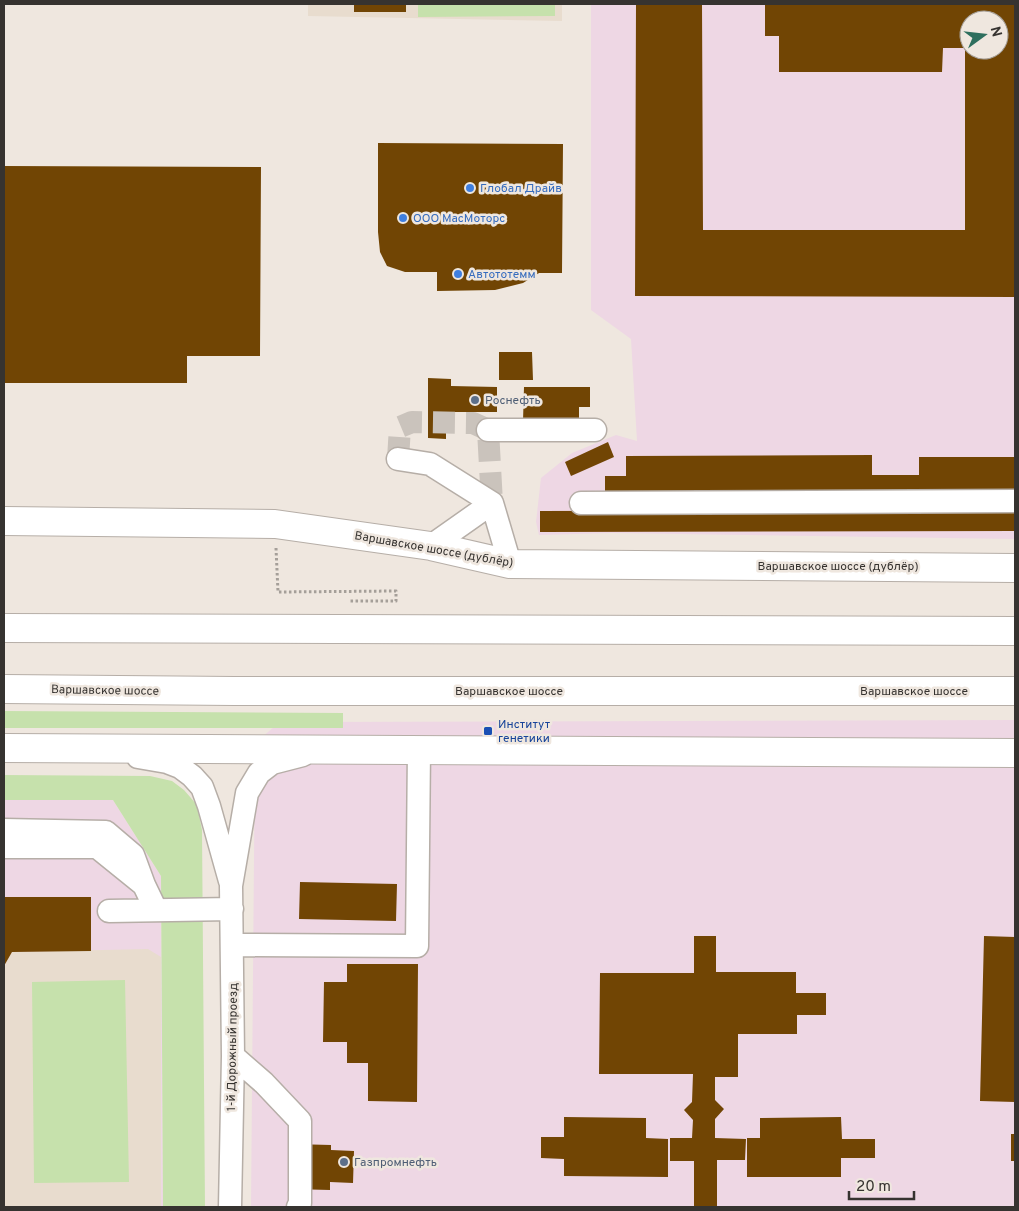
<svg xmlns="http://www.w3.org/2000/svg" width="1019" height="1211" font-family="Overpass,sans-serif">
	<rect width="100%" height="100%" fill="#efe7df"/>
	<!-- industrial -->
	<path fill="#eed7e4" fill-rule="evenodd" d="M591,4h424v535l-403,-6 -73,2 -3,-13 5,-44 31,-25 44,-18 21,6 -6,-102 -40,-29zM969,20h30v30h-30z
		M1015,720v487h-764l4,-464 19,-16 32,-5z
		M4,800h109l48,76 2,331h-159z"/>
	<!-- built -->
	<path fill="#e8dcce" d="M308,4h254v17l-254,-5z
		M148,949l13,8v250h-157v-241l8,-14z"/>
	<!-- green -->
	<path fill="#c6e1ac" d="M418,4h137v12l-137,1z
		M4,711l339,2v15h-339z
		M4,775l146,1 22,5 12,9 13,15 5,25 3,377h-42l-2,-331 -48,-76h-109z
		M125,980l4,202 -95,1 -2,-201z"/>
	<!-- building -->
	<path fill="#714504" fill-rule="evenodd" d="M354,4h52v8h-52z
		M636,4h66l1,226h262v-182h-22l-1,24h-163v-36h-14v-32h250v293l-380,-1zM969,20h30v30h-30z
		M378,143l185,1 -1,129h-23l-16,10 -28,7 -58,1v-19h-32l-18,-6 -7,-14 -2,-20z
		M4,166l257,1 -1,189h-73v27h-183z
		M499,352h33l1,28h-34z
		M428,378l23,1v7l46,1v25h-51v27l-18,-1z
		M524,387h66v20h-11v14h-56z
		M608,442l6,15 -43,19 -6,-14z
		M872,455v20h47v-18h96v38h-410v-19h21v-20z
		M1015,510v21l-475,1v-21z
		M300,882l97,2 -1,37 -97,-2z
		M4,897h87v54l-79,1 -8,14z
		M694,936h22v36h80v21h30v22h-29v19h-59v43h-23v23l9,9 -9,10v19l31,1 -1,21h-28v47h-23v-46h-24v-23h22l1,-18 -9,-10 8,-8 1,-28h-94l1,-101h94z
		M984,936l31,1v165l-35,-1z
		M347,964h71l-1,138 -49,-1v-38h-21v-21h-24l1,-60h23z
		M564,1117l82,1v20l22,1v38l-104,-1v-17l-23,-1v-21h23z
		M841,1117l1,22h33v19h-34v19h-94v-39h13v-20z
		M1011,1134h4v27h-4z
		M293,1144l38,1v5l23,1 -1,32 -23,-1v8l-39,-1z"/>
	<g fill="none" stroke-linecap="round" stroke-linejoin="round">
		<!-- minor-tunnel -->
		<path stroke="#cac3bc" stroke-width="22" stroke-dasharray="22 11" stroke-linecap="butt" d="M398,459l2,-32 12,-5 61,1 15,7 4,73"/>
		<!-- minor casing -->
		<g stroke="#b6aea7" stroke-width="25">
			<path id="minor" d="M488,430h107
				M398,459l32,5 62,39 18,61
				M581,503l434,-2
				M431,546l61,-43
				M138,757l29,5 13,5 12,9 10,11 7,19 21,75
				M4,830l102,2 27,23 11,30 12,25
				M4,847h93l47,38
				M109,911l123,-2
				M233,945l184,1 2,-197
				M233,1056l31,27 36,38v82l-2,4
				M230,1207l3,-151 -2,-170 16,-93 12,-20 13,-10 31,-8"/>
		</g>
		<!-- major casing -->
		<g stroke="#b6aea7" stroke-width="30">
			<path id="major" d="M4,521l271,3 156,22 79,18 505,4
				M4,628l1011,3
				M4,689l230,2h781
				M4,748l1011,5"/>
		</g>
		<!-- path -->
		<path stroke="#a59f99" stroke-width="3" stroke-dasharray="2.5 2.5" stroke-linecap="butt" d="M276,548l2,44 118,-1v10h-47"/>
		<!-- minor -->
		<use href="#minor" stroke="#fff" stroke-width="22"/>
		<!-- major -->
		<use href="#major" stroke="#fff" stroke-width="28"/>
	</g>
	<!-- markers -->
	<g fill="#3f7fe0" stroke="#efe7df" stroke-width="2">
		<circle cx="470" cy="188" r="5"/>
		<circle cx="403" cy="218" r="5"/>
		<circle cx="458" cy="274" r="5"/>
	</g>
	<g fill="#5c6f8a" stroke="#efe7df" stroke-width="2">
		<circle cx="475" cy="400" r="5"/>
		<circle cx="344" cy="1162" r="5"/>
	</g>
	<rect fill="#1a4fb4" stroke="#efe7df" stroke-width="2" x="483" y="726" width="10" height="10" rx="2.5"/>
	<g text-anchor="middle" stroke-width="5" stroke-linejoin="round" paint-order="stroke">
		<!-- shop labels -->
		<g font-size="12" fill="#366cbe" stroke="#efe7df" text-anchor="start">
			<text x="480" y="192">Глобал Драйв</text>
			<text x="413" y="222">ООО МасМоторс</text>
			<text x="468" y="278">Автототемм</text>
		</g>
		<!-- service labels -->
		<g font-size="12" fill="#4e5e75" stroke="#efe7df" text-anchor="start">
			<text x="485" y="404">Роснефть</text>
			<text x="354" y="1166">Газпромнефть</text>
		</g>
		<!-- street labels -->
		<g font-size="12" fill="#363330" stroke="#efe7df">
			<text transform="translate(434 549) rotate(10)" y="4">Варшавское шоссе (дублёр)</text>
			<text x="838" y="570">Варшавское шоссе (дублёр)</text>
			<text transform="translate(105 690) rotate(1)" y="4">Варшавское шоссе</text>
			<text x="509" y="695">Варшавское шоссе</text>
			<text x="914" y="695">Варшавское шоссе</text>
			<text transform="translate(232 1047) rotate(-89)" y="4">1-й Дорожный проезд</text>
		</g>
		<!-- transit labels -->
		<g font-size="12" fill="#164399" stroke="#efe7df" text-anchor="start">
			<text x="498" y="728">Институт<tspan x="498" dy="14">генетики</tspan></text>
		</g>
	</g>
	<!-- border -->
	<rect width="1019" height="1211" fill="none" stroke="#363330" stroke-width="10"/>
	<!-- north arrow -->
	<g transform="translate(984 35) rotate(75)"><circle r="24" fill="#efe7df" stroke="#a59f99"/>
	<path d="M0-4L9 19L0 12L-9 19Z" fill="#2e6f5e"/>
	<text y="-8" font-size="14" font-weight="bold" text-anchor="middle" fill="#363330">N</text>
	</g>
	<!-- scale -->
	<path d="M849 1191v8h65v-8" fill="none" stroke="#363330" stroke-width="2.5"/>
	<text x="856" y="1191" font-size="15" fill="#363330" stroke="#efe7df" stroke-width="4" paint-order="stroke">20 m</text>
</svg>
